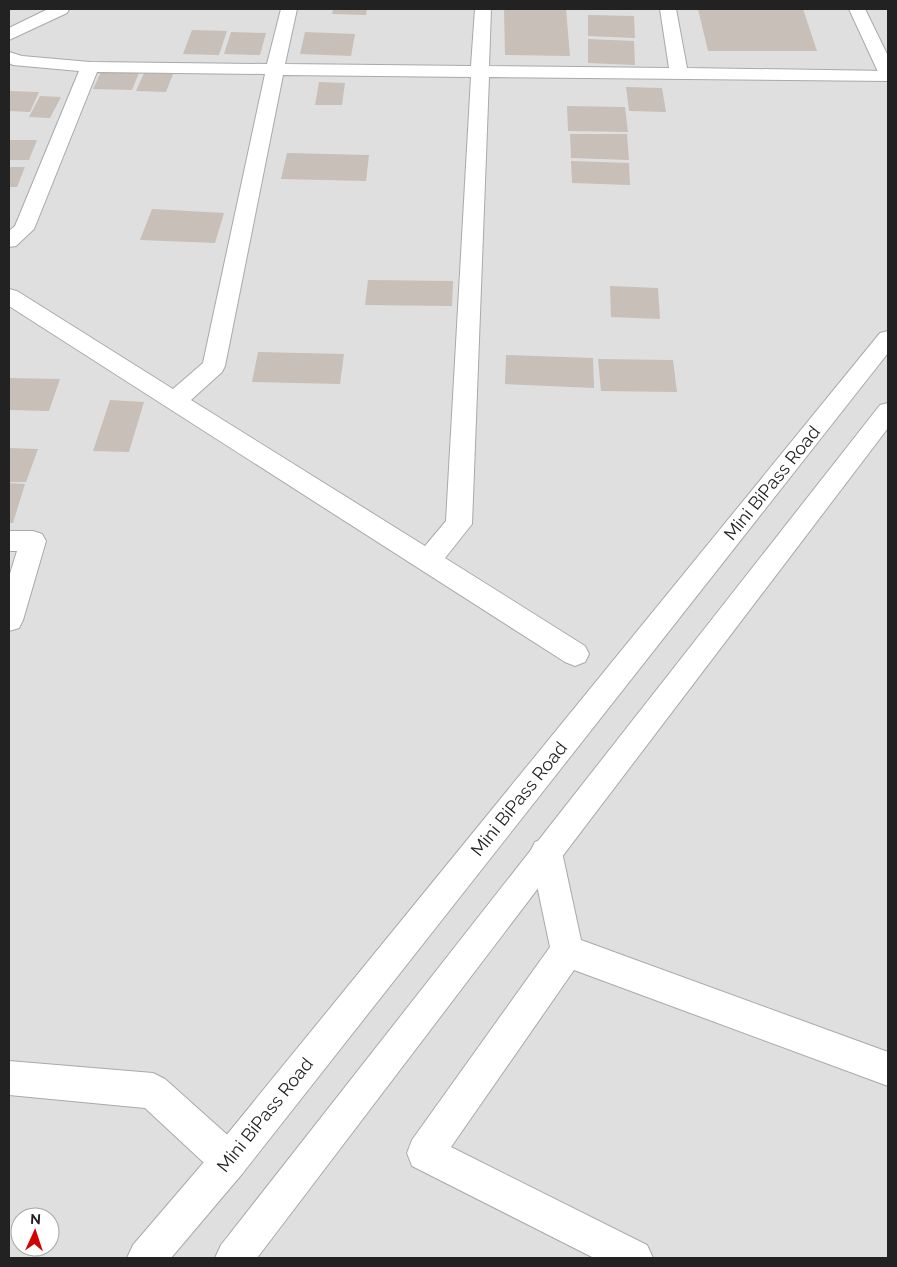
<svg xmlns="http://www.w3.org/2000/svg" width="897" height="1267" font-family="Raleway,sans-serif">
	<rect width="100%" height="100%" fill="#f2efe9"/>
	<!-- residential -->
	<path fill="#e0dfdf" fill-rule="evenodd" d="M9,9h879v1249h-879zM20,1217h30v30h-30z"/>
	<!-- building -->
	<path fill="#c7bfb8" d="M333,9h34l-1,6 -34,-1z
		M504,9h62l4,47 -65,-1z
		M698,9h105l14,42h-109z
		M588,15l46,1 1,22 -47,-2z
		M192,30l35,1 -8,24 -36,-1z
		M231,32l35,1 -6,22 -36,-1z
		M305,32l50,2 -4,22 -51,-2z
		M588,39l46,2 1,24 -47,-2z
		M101,72l38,1 -7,17 -39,-1z
		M144,73l29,1 -7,18 -30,-1z
		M319,82l26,1 -3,22h-27z
		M626,87l36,1 4,24 -37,-1z
		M9,91l30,1 -9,20 -21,-1z
		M40,96l21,1 -11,21 -21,-1z
		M567,106l58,1 3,25 -60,-1z
		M570,134h57l2,26 -58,-2z
		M9,140h28l-8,20h-20z
		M287,153l82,2 -3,26 -85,-2z
		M571,161l58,2 1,22 -58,-2z
		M9,167h16l-8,20h-8z
		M152,209l72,4 -9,30 -75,-3z
		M368,280l85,1 -1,25 -87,-1z
		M610,286l48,2 2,31 -49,-2z
		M258,352l86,2 -4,30 -88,-2z
		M506,355l87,3 1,30 -89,-4z
		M598,359l75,1 4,32 -76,-1z
		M9,378l51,1 -11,32 -40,-1z
		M110,400l34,2 -15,50 -36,-1z
		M9,448l29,1 -12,33h-17z
		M9,483l16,1 -12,39h-4z"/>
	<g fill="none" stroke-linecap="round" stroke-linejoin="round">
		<!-- minor casing -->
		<g stroke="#a9a9a9" stroke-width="2">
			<path id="minor" d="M48,9h21l-2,4 -58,27v-12z
				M281,9h16l-12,55 186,2 4,-57h16l-2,57 180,2 -9,-59h16l11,59 201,3v10l-399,-4 -17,447 -27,34 140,88 4,8 -4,8 -10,4 -10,-4 -556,-356v-17l8,2 156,98 30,-26 62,-289 -168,-2 -63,157 -18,17 -7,1v-16l6,-5 64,-155 -66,-6 -4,-2v-11l13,4 68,6 177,2zM283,75l188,2 -25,444 -21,25 -234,-146 31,-28 3,-6z
				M9,531h24l9,3 4,7 -23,79 -4,8 -10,3v-54l8,-26h-8z
				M546,838l11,4 5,10 19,88 307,112v34l-314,-116 -123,177 196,98 6,13h-59l-182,-92 -5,-13 5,-13 138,-193 -20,-95 5,-10z
				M9,1061l144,12 12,6 77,69 5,13 -5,13 -13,5 -13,-5 -71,-66 -136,-13z"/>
		</g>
		<!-- tertiary casing -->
		<g stroke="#a9a9a9" stroke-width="2">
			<path id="tertiary" d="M849,9h16l23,47v23l-6,-1 -3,-4z
				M888,331v22l-646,821 -71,84h-44l6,-13 83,-97 664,-815z
				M888,403v25l-631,830h-42l6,-13 659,-840z"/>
		</g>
		<!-- minor -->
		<use href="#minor" fill="#fff" fill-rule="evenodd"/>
		<!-- tertiary -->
		<use href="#tertiary" fill="#fff" fill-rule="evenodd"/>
	</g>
	<g text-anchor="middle" stroke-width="4.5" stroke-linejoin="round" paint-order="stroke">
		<!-- street labels -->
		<g font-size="18" fill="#222" stroke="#fff">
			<text transform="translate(772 483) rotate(-51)" y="6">Mini BiPass Road</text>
			<text transform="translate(519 799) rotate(-51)" y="6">Mini BiPass Road</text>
			<text transform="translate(265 1115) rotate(-51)" y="6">Mini BiPass Road</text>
		</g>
	</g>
	<!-- border -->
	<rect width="897" height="1267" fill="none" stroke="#222222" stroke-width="20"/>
	<!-- north arrow -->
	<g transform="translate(35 1232) rotate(3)"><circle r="24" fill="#ffffff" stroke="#a7a7a7"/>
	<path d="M0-4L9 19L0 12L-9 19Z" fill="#d40000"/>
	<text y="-8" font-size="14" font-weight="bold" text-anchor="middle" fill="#222222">N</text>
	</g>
</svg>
